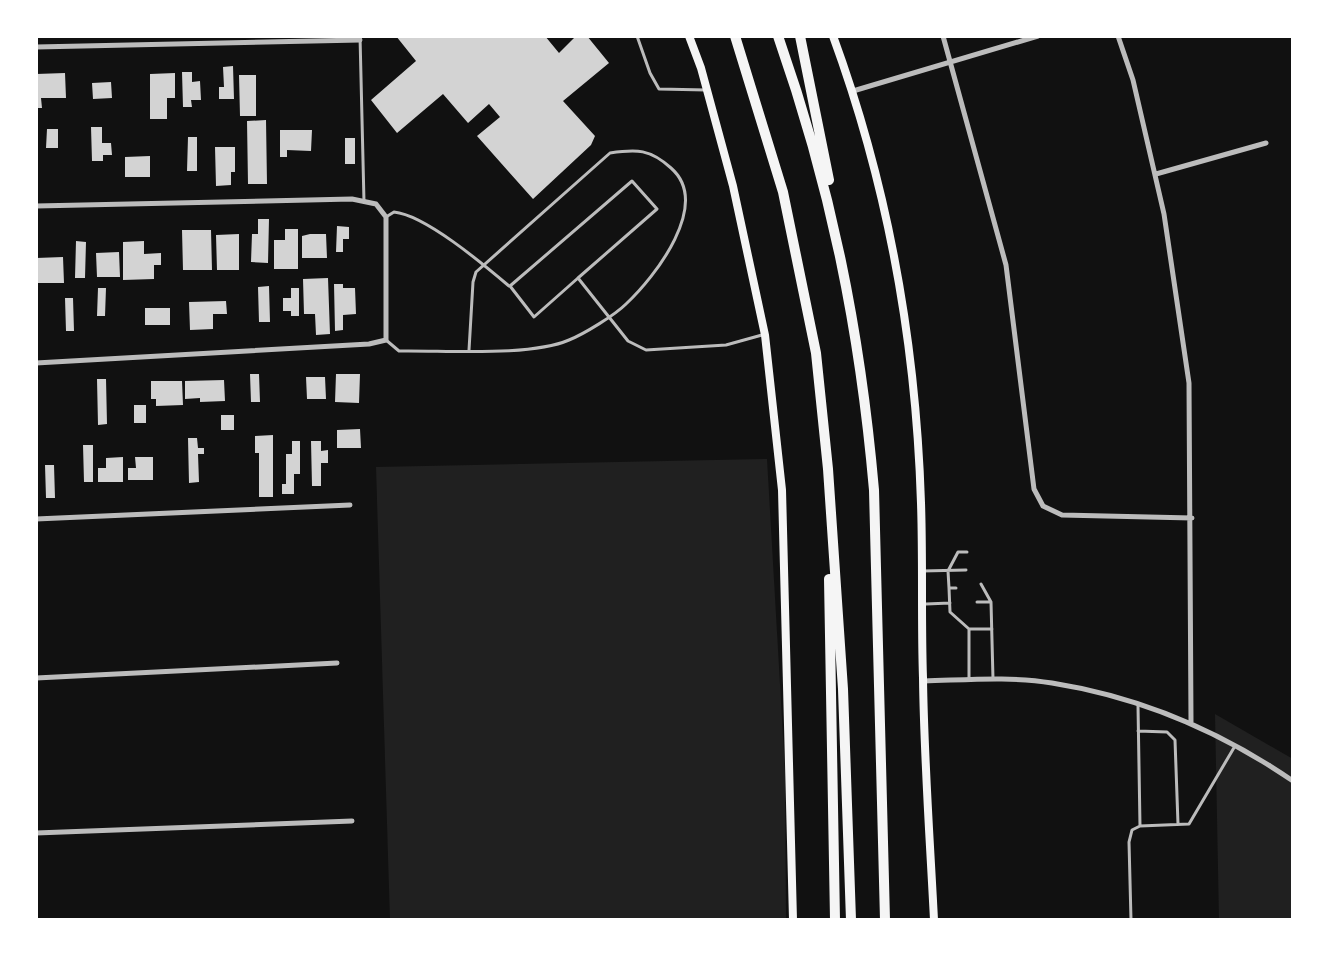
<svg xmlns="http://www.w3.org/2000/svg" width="1329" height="956" font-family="Montserrat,sans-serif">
	<rect width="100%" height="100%" fill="#111"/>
	<!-- green -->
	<path fill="#202020" d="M767,459l18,312 1,149h-396l-14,-453z
		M1215,714l78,45v161h-74z"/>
	<!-- building -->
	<path fill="#d3d3d3" d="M396,36h149l14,17 17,-17h11l22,27 -46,38 32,35 -4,9 -58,54 -56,-63 23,-19 -11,-13 -21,19 -25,-29 -46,39 -26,-33 45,-39z
		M233,66l1,33h-15v-12h5l-1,-20z
		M182,72h10v10l8,-1 1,19h-10l1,7h-9z
		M65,73l1,25h-25l1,10h-6v-34z
		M175,73v25h-8v21h-17v-45z
		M239,75h17v41h-16z
		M111,82l1,16 -19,1 -1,-16z
		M266,120l1,64h-19l-1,-63z
		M91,127h11v16h9l1,12h-9v6h-11z
		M47,129h11v19h-12z
		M280,130h32l-1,21 -24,-1v7h-7z
		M188,137h9v34h-10z
		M345,138h10v26h-10z
		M215,147h20v25h-4v13l-15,1z
		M150,156v21h-25v-20z
		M258,219h11l-1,44 -17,-1 1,-28h6z
		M337,226l12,1v12h-6v13h-7z
		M285,229h13v40h-24v-29h11z
		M182,230h29l1,40h-29z
		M239,234v36h-22l-1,-35z
		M310,234h16l1,24h-25v-22z
		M76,241l10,1 -1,36h-10z
		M144,241v13l17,-1v12h-7v14l-31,1v-38z
		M119,252l1,25h-23l-1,-24z
		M63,257l1,26h-27l-1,-25z
		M328,278l2,56 -14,1 -1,-21h-11l-1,-35z
		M334,284h9v4h12l1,26 -13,1v15l-8,1z
		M269,286l1,36h-11l-1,-35z
		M98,288h8l-1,28h-8z
		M291,288h8v28h-8v-5h-8v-13h8z
		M65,298h8l1,33h-8z
		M226,301l1,13h-14v15l-23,1 -1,-28z
		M145,308h25v17h-25z
		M250,374h9l1,28h-9z
		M336,374h24l-1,29 -24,-1z
		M306,377h19l1,22h-19z
		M97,379h9l1,45 -9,1z
		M224,380l1,21 -25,1v-4l-15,1v-18z
		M151,381h31l1,24 -27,1v-7h-5z
		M134,405h12v18h-12z
		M221,415h13v15h-13z
		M360,429l1,19h-24v-18z
		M273,435v62h-14v-44h-4v-17z
		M188,438h9l1,10h6v6h-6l1,28 -10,1z
		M292,441h8v33h-6v20h-12v-10h4v-30h6z
		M311,441h10v10l7,-1v13h-7v23h-9z
		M83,445h10v37h-9z
		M123,457v25h-25v-14h8v-10z
		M135,457h18v23h-25v-12h8z
		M45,465h9l1,33h-9z"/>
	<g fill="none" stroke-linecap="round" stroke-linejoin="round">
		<!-- service -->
		<path stroke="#bcbcbc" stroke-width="3" d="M360,36l4,166
			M637,36l13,37 9,16 47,1
			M386,217l8,-5c31,3 89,52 115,74
			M578,278l-44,39 -24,-31 122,-105 25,28 -79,69 50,63 18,9 80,-5 36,-10
			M386,340l13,11c45,-1 131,6 170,-11 15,-6 46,-25 57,-36 29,-27 86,-100 45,-136 -21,-19 -34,-19 -61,-15l-134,119 -3,10 -4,68
			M922,571l44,-1
			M981,584l10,18 2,77
			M949,588l1,24 19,17v51
			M956,588h-7l-1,-17 10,-19h9
			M977,602h14
			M926,604l24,-1
			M969,629h23
			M1138,706l2,120
			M1138,731l29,1 8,8 3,84
			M1131,920l-2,-78 3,-12 8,-4 49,-2 46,-78"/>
		<!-- minor -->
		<path stroke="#bcbcbc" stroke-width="5" d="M943,36l63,229 28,224 9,17 19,9 130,3
			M1118,36l15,44 31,134 25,169 2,339
			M36,47l324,-7
			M853,91l185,-55
			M1156,174l110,-31
			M36,206l316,-7 24,5 10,13v123l-17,4 -333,19
			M36,519l314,-14
			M36,678l301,-15
			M924,681c42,-1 86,-5 128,2 88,14 168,48 241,98
			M36,833l316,-12"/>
		<!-- secondary -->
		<path stroke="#f5f5f5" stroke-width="8" d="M689,36l12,32 32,118 32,149 17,155 11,430
			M833,36c55,150 83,308 88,467 2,59 0,117 2,175 1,81 7,162 11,242"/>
		<!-- motorway -->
		<path stroke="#f5f5f5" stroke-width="10" d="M735,36l48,156 33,161 12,116 15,220 8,231
			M778,36c53,151 82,294 96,454l11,430
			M800,36l29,144
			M829,579l6,341"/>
	</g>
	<!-- border -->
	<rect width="1329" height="956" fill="none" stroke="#ffffff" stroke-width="76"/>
</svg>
